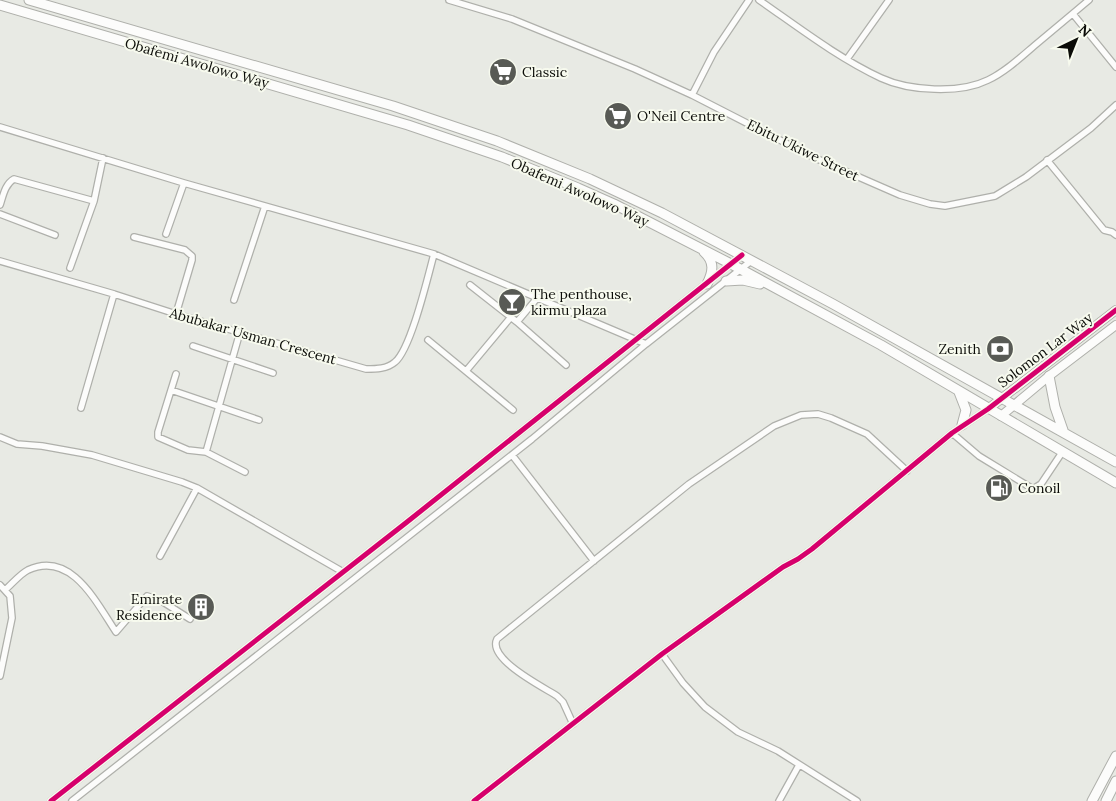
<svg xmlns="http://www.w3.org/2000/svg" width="1116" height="801" font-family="Lora,serif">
	<rect width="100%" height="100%" fill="#e8eae4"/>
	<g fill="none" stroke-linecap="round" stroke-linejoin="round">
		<!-- minor casing -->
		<g stroke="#afb0ab" stroke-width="8">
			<path id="minor" d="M449,0l63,19 123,50 57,26 121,62 87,38 30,9 15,2 50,-10 31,-19 65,-49 25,-23
				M759,0c39,27 79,58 122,78 28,13 79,16 107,2 17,-8 32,-22 46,-34 18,-15 37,-31 55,-46
				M1073,14l43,53
				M847,59l42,-59
				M692,95l22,-43 35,-52
				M0,127l184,56 250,71 212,90
				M1047,160l57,70 8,2 4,3
				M0,205c3,-9 5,-21 14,-26l80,22
				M0,214l55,21
				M166,234l18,-51
				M134,237l51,13 7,6v4l-16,54
				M0,261l114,33 62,20 190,55c10,0 21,0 29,-7 16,-13 33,-86 39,-108
				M70,268l24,-67 9,-43
				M470,285l47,37 49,43
				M234,300l31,-94
				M517,322l21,-25
				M240,332l-34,120 39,20
				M428,340l85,70
				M193,346l80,27
				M466,371l45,-54
				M176,374l-18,58v5l30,13 18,2
				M171,390l88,30
				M81,408l33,-114
				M952,433l27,23 54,33 8,-5 22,-33
				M0,437l17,7 25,2 50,9 90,27 15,6 146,84
				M512,455l82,106
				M160,556l37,-68
				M0,585l10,11 2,22 -12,58
				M5,590c7,-6 15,-16 23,-20 43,-20 68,32 88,62l31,-36 13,4 30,19
				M662,654l21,29 22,24 33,25 40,19 79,50
				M573,724l-10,-22 -6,-6c-14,-9 -70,-37 -60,-57l192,-155 85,-58 27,-11 17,-1 13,4 36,16 40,37
				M51,801l356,-279 335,-267
				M72,801l460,-362 114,-95 105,-83
				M474,801l188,-147 121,-87 15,-8 14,-10 140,-116 36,-24
				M779,801l20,-36"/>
		</g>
		<!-- tertiary casing -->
		<g stroke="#afb0ab" stroke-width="10">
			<path id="tertiary" d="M988,409l128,-99
				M1001,416l48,-40 67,-51"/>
		</g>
		<!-- secondary casing -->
		<g stroke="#afb0ab" stroke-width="11">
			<path id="secondary" d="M29,0l364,106 104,35 93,38 72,34 171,91 283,158
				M0,5l408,120 94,32 76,31 36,16 117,60 150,81 235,138
				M704,252c11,10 9,20 3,32
				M726,281l17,-1 17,4
				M1049,376l6,31 9,26
				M959,392l7,18 -4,15
				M1092,801l24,-45
				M1106,801l10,-20"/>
		</g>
		<!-- minor -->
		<use href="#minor" stroke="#fcfcfb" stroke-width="5.5"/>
		<!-- tertiary -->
		<use href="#tertiary" stroke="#fcfcfb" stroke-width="8"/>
		<!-- secondary -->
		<use href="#secondary" stroke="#fcfcfb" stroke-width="9"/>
		<!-- cycleway casing -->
		<g stroke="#f7faee" stroke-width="8">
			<path id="cycleway" d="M51,801l356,-279 335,-267
				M474,801l188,-147 121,-87 15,-8 14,-10 140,-116 36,-24 128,-99"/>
		</g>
		<!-- cycleway -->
		<use href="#cycleway" stroke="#d6006c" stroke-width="5"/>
	</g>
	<!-- icons -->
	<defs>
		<g id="supermarket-disc" transform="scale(1.4375)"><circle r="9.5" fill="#585a55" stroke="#f7faee"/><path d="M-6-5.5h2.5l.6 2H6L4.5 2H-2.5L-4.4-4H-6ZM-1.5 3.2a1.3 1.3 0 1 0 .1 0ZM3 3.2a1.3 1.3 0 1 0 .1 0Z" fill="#fff"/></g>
		<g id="bar-disc" transform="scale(1.4375)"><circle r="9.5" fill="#585a55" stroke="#f7faee"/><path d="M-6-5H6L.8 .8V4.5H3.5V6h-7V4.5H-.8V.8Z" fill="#fff"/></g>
		<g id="bank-disc" transform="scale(1.4375)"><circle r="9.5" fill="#585a55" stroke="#f7faee"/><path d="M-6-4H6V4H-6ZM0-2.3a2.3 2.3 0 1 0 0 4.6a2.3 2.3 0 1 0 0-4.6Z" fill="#fff"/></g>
		<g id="fuel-disc" transform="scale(1.4375)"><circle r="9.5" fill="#585a55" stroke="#f7faee"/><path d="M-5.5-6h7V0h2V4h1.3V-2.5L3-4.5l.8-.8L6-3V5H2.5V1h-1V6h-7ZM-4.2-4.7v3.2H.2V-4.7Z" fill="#fff"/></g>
		<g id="building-disc" transform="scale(1.4375)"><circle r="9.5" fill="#585a55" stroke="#f7faee"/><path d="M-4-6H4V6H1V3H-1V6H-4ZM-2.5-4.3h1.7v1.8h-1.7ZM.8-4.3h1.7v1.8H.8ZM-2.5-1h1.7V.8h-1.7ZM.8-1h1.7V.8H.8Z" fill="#fff"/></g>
	</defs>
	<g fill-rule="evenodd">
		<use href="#supermarket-disc" x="503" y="72"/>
		<use href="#supermarket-disc" x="618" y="116"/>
		<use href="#bar-disc" x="512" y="302"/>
		<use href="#bank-disc" x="1000" y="349"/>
		<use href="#fuel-disc" x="999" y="488"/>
		<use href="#building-disc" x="201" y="607"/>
	</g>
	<g text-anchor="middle" stroke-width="4" stroke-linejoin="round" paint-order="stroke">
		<!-- street labels -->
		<g font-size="14" fill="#0b0c08" stroke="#f7faee">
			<text transform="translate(197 63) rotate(16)" y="5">Obafemi Awolowo Way</text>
			<text transform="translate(803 150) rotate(26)" y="5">Ebitu Ukiwe Street</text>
			<text transform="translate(580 192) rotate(24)" y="5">Obafemi Awolowo Way</text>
			<text transform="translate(253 336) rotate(16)" y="5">Abubakar Usman Crescent</text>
			<text transform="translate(1045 350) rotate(-37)" y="5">Solomon Lar Way</text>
		</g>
		<!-- poi labels -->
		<g font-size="14" fill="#0b0c08" stroke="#f7faee" text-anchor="start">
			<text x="522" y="77">Classic</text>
			<text x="637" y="121">O'Neil Centre</text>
			<text x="531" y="299">The penthouse,<tspan x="531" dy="16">kirmu plaza</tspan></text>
			<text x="981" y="354" text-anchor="end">Zenith</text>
			<text x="1018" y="493">Conoil</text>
			<text x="182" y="604" text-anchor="end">Emirate<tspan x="182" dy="16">Residence</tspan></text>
		</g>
	</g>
	<!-- north arrow -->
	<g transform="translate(1076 40) rotate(43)" stroke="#f7faee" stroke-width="4" paint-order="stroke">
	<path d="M0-4L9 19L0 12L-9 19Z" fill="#0b0c08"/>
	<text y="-8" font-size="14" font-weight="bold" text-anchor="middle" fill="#0b0c08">N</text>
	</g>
</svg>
